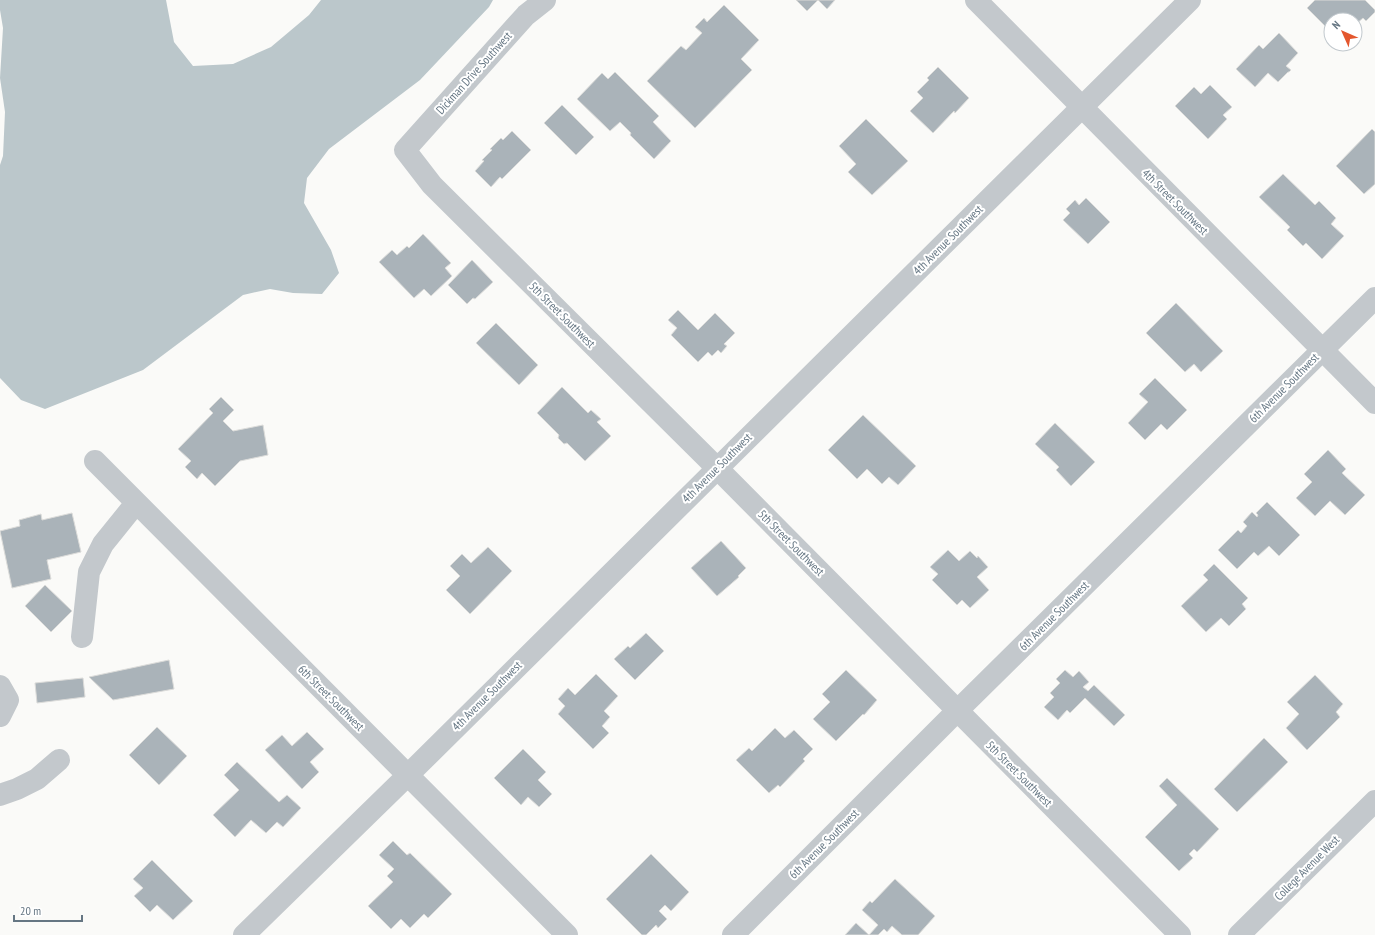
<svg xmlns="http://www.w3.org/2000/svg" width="1375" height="935" font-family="'PT Sans Narrow',sans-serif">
	<rect width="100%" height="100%" fill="#fafaf8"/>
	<!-- water -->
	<path fill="#bbc7cb" d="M0,0h166l8,42 19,24 40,-2 38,-17 38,-32 12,-15h172l-4,7 -69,73 -91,69 -22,29 -3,25 27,47 8,23 -17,21 -29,-1 -23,-4 -27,6 -100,75 -98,39 -24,-9 -21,-22v-213l3,-9 2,-44 -5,-34 3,-50 -3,-18z"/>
	<!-- building -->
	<path fill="#aab3b9" stroke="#dcdcda" d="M796,0h22l-11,11z
		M818,0h17l-8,9z
		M1315,0h50l10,10v2l-9,9 -3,-3 -8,7v-5h-9l-1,-1 -1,1h-13v12l-24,-24z
		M724,5l35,35 -18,19 11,11 -57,58 -48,-47 34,-35 5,4 16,-17 -7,-6 9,-9 3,4z
		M1279,33l19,20 -12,13 5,4 -2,2h-1l-10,10 -10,-9 -13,14 -19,-18 23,-24 4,4z
		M938,67l31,31 -14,15 -1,-2 -21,22 -23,-22 13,-13 -6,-6 12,-12 -2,-2z
		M615,72l44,44 -6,6 18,19 -17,18 -24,-24 1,-2 -11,-11 -10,9 -33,-32 25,-26 6,6z
		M1210,85l22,22 -9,8 4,4 -19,20 -33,-33 19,-19 7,7z
		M562,105l32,32 -18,18 -32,-32z
		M866,119l42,42 -36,34 -24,-23 8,-8 -17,-18z
		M1372,129l3,3v52l-11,10 -28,-28z
		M512,131l19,19 -29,29 -2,-2 -9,10 -16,-16 9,-10 -2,-1 10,-10 -2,-1 11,-11 2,2z
		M1283,174l32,31 4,-4 17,17 -5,6 13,12 -22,23 -16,-16 -3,3 -16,-16 3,-3 -31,-30z
		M1086,198l24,24 -22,22 -25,-24 7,-7 -4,-4 9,-9 4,5z
		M423,234l28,29 -6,5 7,8 -21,20 -7,-7 -10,9 -35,-36 13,-12 5,5 10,-9 2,2z
		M472,260l21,22 -18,17 -2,-1 -6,6 -19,-19z
		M1176,303l47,48 -22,21 -7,-8 -9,8 -39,-39z
		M678,310l20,20 17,-17 20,20 -11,11 3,2 -6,7 -3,-3 -6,6 -4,-4 -10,10 -27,-27 6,-7 -9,-8z
		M496,323l42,42 -19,20 -43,-42z
		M1155,378l32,32 -20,20 -6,-6 -16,16 -17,-17 20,-21 -9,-8z
		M562,387l26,26 3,-3 10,9 -4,3 14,14 -26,25 -18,-18 -3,1 -6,-6 1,-3 -22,-22z
		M221,397l13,13 -11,11 10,10 30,-6 5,30 -28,6 -25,25 -13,-13 -5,6 -12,-12 6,-6 -13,-12 35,-36 -4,-4z
		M863,415l53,51 -18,19 -9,-8 -7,7 -15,-15 -10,10 -29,-29z
		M1055,423l40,39 -24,24 -15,-16 3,-3 -24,-23z
		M1328,450l18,19 -4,4 23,22 -20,20 -15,-14 -15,15 -19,-18 16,-16 -8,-8z
		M1267,502l33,33 -21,21 -10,-10 -11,10 -4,-4 -17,17 -19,-19 20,-20 3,3 6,-7 -4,-4 9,-10 5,5 1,-2 -2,-2z
		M72,513l9,39 -34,8 4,19 -39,9 -12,-57 20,-5 -1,-6 22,-6 1,6z
		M721,541l25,27 -8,8 1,1 -22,19 -26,-28z
		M488,547l24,24 -42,43 -24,-24 14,-14 -10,-10 12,-12 9,9z
		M948,550l11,11 11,-10 7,7 1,-2 10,11 -11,10 12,13 -19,18 -8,-8 -5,5 -25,-25 6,-6 -8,-7z
		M1214,564l34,34 -6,6 4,5 -17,17 -8,-8 -15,14 -25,-26 27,-26 -5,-5z
		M45,585l27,26 -21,21 -26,-26z
		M646,633l18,18 -29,29 -21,-21 14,-13 2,2z
		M169,660l5,29 -61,11 -24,-23z
		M846,670l31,30 -13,15 -1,-1 -27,27 -23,-22 17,-17 -8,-8z
		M1065,670l8,7 6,-6 10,11 -6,5 5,4 6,-6 31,30 -11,11 -29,-28 -15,15 -3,-3 -9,10 -14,-13 10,-10 -4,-4 10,-10 -4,-4z
		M596,674l22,22 -14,15 6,6 -8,9 7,7 -16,16 -35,-35 7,-8 -7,-7 10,-11 7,7z
		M1315,675l28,29 -7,8 4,5 -33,33 -21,-22 13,-14 -12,-12z
		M83,678l2,19 -48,6 -2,-20z
		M157,727l30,29 -28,29 -30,-30z
		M775,728l10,10 9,-8 19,19 -10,10 2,2 -25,26 -2,-2 -9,8 -33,-33 13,-12 3,3z
		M307,732l17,17 -14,13 9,10 -17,17 -37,-39 17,-15 10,11z
		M1264,738l24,24 -51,50 -23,-23z
		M523,749l23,23 -8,8 14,14 -13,13 -11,-10 -7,8 -27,-27z
		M237,762l42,40 8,-7 14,13 -18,19 -6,-5 -11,11 -15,-13 -16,17 -22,-22 26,-25 -15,-15z
		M1167,778l52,51 -22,23 -3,-3 -5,5 4,4 -14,13 -34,-34 32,-32 -18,-19z
		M393,841l14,14 3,-2 42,41 -24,24 -4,-4 -14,14 -9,-9 -10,10 -23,-23 25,-24 -6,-6 7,-7 -15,-14z
		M651,854l38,38 -18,19 -6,-6 -6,6 8,8 -9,9 -2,-3 -10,10h-4l-36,-36z
		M152,860l41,41 -20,19 -16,-15 -7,7 -16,-16 9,-8 -10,-9z
		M895,879l40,37 -17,19h-16l-10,-9 -5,6 -3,-3 -6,6h-9l9,-10 -16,-15 8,-9 2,2z
		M856,923l13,12h-24z"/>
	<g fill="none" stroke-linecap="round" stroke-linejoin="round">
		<!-- minor -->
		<path stroke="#c3c8cc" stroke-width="22" d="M545,0l-19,15 -121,135 27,35 285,283 463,467
			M976,0l399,403
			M95,461l472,474
			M82,637l7,-65 14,-28 33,-41
			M0,686l8,14 -8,16
			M0,795l17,-6 20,-10 22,-19
			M244,935l164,-160 782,-775
			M733,935l224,-224 418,-413
			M1239,935l136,-134"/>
	</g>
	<g text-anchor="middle" stroke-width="4" stroke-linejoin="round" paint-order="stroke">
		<!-- street labels -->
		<g font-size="12" fill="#657683" stroke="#fff">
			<text transform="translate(474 73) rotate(-48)" y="4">Dickman Drive Southwest</text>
			<text transform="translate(1175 202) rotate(45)" y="4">4th Street Southwest</text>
			<text transform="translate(948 240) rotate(-45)" y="4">4th Avenue Southwest</text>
			<text transform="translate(562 315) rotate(45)" y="4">5th Street Southwest</text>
			<text transform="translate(1284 388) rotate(-45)" y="4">6th Avenue Southwest</text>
			<text transform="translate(717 468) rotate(-45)" y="4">4th Avenue Southwest</text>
			<text transform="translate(791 543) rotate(45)" y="4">5th Street Southwest</text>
			<text transform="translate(1054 616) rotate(-45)" y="4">6th Avenue Southwest</text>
			<text transform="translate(487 696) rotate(-45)" y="4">4th Avenue Southwest</text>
			<text transform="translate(331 698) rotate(45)" y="4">6th Street Southwest</text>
			<text transform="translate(1019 774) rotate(45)" y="4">5th Street Southwest</text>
			<text transform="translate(824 844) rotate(-45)" y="4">6th Avenue Southwest</text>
			<text transform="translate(1307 868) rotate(-45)" y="4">College Avenue West</text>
		</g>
	</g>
	<!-- north arrow -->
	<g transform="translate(1343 32) rotate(315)"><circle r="19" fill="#ffffff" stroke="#c1c8cd"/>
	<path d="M0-3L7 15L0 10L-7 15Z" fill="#e4572e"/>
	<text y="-6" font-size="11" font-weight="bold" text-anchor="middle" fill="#657683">N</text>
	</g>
	<!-- scale -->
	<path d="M14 915v6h68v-6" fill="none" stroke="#657683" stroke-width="2"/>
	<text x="20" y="915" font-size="12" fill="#657683" stroke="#ffffff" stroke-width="3" paint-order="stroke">20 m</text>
</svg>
